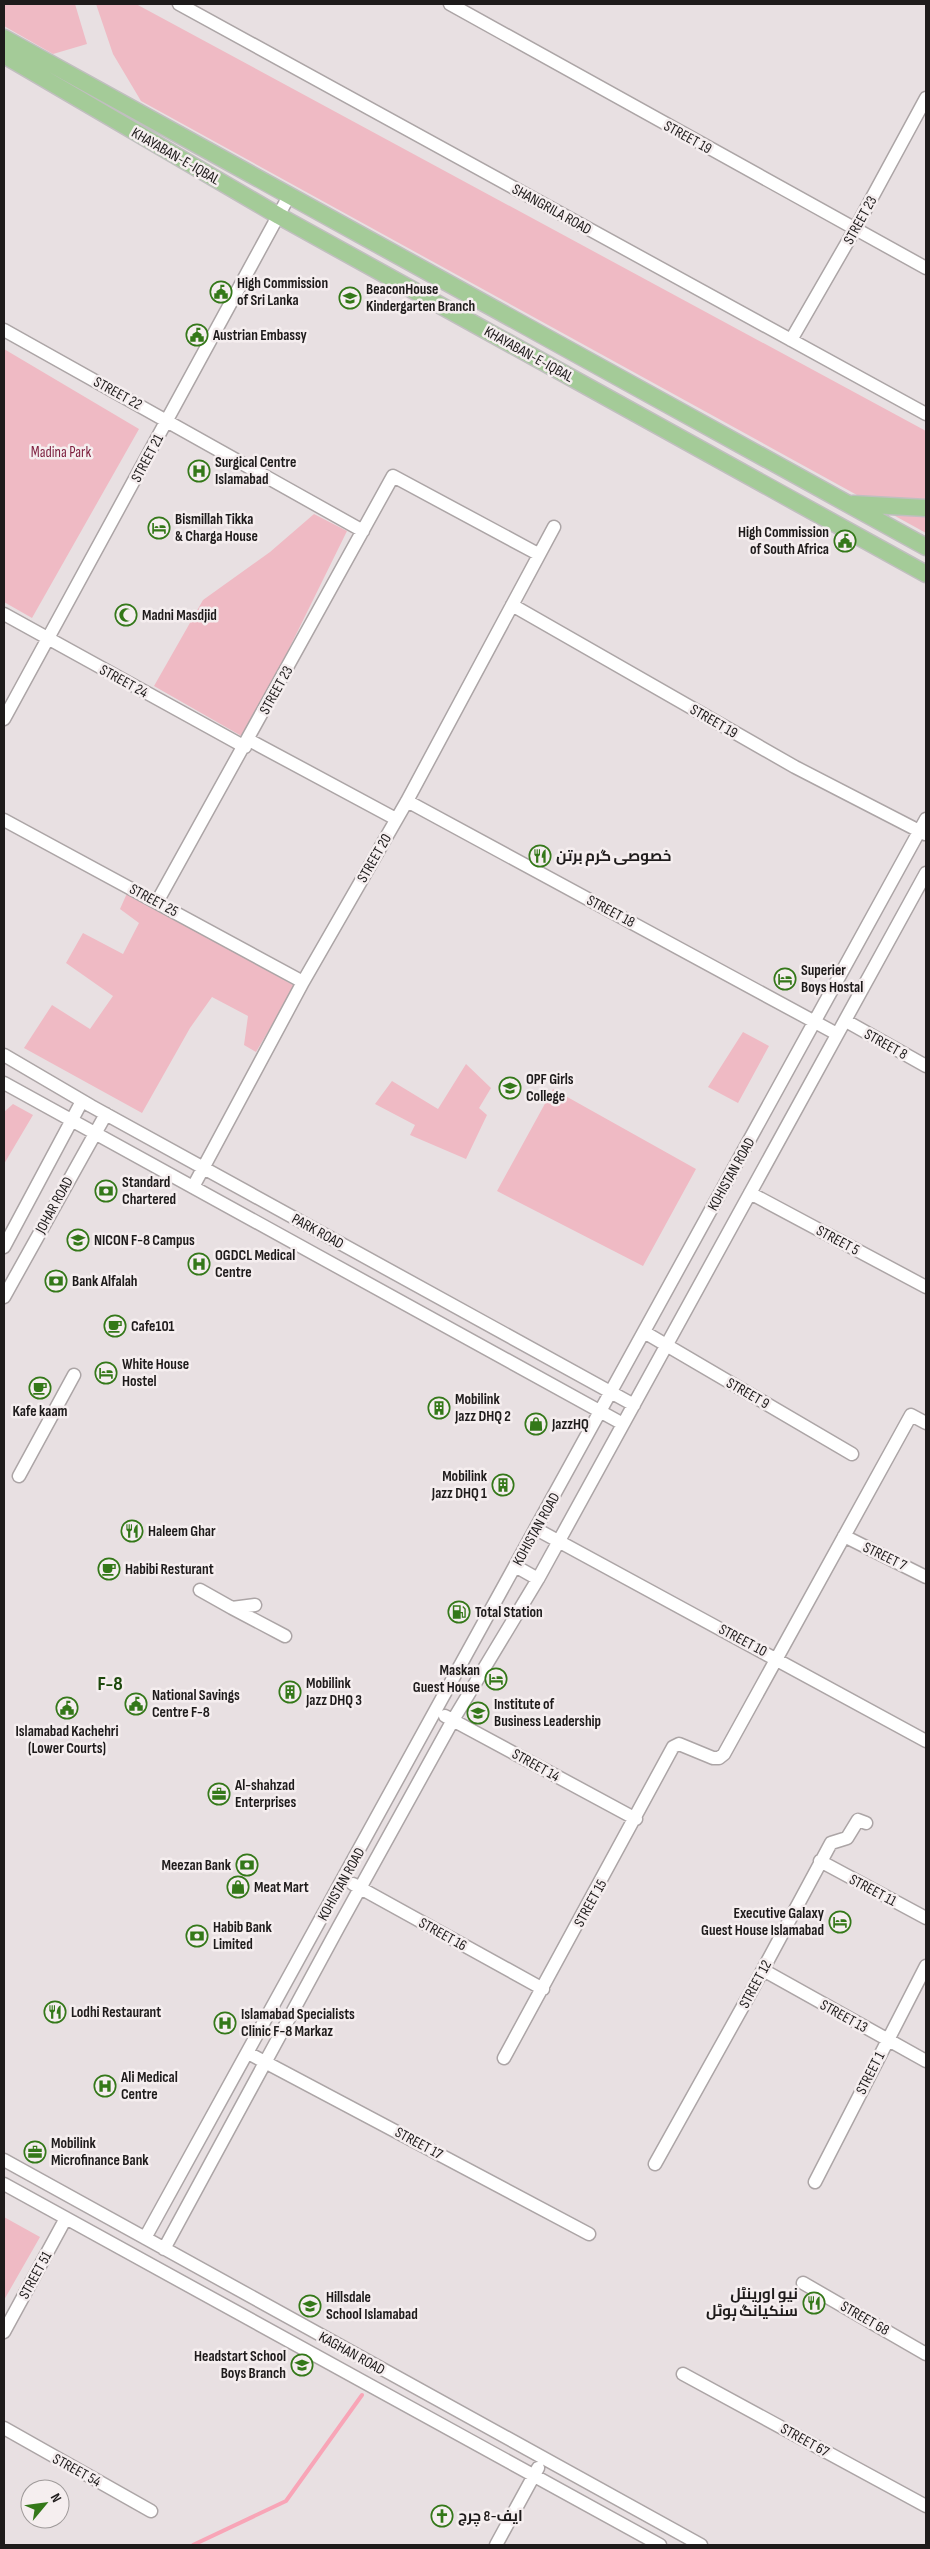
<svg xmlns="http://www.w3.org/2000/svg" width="930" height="2549" font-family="'Sofia Sans Condensed',Cairo,sans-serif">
	<rect width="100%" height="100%" fill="#e8e0e2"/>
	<!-- green -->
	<path fill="#efbac4" d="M4,4h71l12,40 -34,10 -49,-28z
		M96,4h40l790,427v102l-785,-432 -28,-47z
		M4,349l135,80 -107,189 -28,-16z
		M314,514l33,17 -102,207 -91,-52 49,-86 67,-48z
		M128,891l167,95 -39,66 -12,-7 4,-29 -36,-19 -22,31 -48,85 -118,-65 28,-43 38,24 23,-33 -47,-33 17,-30 40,21 16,-31 -19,-14z
		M743,1032l26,14 -31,57 -30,-16z
		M466,1064l25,24 -12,20 8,7 -21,44 -56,-24 5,-10 -40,-21 17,-23 46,28z
		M553,1089l143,80 -53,97 -146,-75z
		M13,1104l20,11 -29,49v-52z
		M4,2217l36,20 -36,63z"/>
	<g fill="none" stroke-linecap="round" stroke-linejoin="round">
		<!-- stream -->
		<path stroke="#f8a5b7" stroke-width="4" d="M193,2545l93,-44 76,-106"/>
		<!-- minor casing -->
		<g stroke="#aca5a6" stroke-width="15">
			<path id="minor" d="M179,4l747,410
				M450,4l476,264
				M4,330l359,201
				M791,340l64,-111 71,-131
				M512,605l283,162 130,67
				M4,614l241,133
				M4,719l285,-523
				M249,740l147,79
				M407,801l430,233
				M4,820l299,162
				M157,902l236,-426 145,78
				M846,1021l80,45
				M4,1055l87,51 543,299
				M4,1083l619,341
				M193,1187l110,-205 104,-181 147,-274
				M750,1193l176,94
				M4,1247l78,-146
				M4,1297l102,-183
				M644,1332l208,122
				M19,1476l55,-101
				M536,1529l390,212
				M844,1536l82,41
				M515,1566l23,13
				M200,1590l32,18 23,-3
				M232,1608l53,28
				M445,1716l191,103
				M820,1861l106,57
				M353,1884l190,105
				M763,1970l163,91
				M248,2053l341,181
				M504,2058l169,-311 6,-3 34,14h6l5,-4 187,-339 15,8
				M4,2160l697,385
				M655,2164l97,-174 79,-147 16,-5 11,-18 8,3
				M815,2182l111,-216
				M4,2184l656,361
				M145,2238l781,-1419
				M164,2249l174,-321 115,-208 85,-141 388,-706
				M803,2283l123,71
				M4,2332l62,-114
				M683,2374l243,132
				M4,2428l147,83
				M496,2545l42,-77"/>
		</g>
		<!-- major casing -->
		<g stroke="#c0bfbf" stroke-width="19">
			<path id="major" d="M4,38l922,509
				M4,55l275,161 647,358
				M853,504l73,4"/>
		</g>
		<!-- minor -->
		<use href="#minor" stroke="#fff" stroke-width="12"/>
		<!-- major -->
		<use href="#major" stroke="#a4cb98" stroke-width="16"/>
	</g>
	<!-- icons -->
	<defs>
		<g id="civic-ring" transform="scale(1.125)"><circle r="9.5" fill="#f5eeef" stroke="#347819" stroke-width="1.5"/><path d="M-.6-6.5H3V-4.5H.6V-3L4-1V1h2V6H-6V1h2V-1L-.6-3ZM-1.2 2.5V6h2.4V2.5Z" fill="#347819"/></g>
		<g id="school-ring" transform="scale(1.125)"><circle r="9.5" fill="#f5eeef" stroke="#347819" stroke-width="1.5"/><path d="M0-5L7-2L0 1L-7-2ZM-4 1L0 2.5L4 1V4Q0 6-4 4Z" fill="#347819"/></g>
		<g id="hospital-ring" transform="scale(1.125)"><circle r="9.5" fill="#f5eeef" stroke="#347819" stroke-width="1.5"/><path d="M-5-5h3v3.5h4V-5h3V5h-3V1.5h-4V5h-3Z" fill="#347819"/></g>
		<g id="hotel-ring" transform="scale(1.125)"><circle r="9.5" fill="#f5eeef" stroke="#347819" stroke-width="1.5"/><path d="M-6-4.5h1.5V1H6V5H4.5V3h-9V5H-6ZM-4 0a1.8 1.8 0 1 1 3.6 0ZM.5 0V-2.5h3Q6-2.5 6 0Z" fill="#347819"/></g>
		<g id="mosque-ring" transform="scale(1.125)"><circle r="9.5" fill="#f5eeef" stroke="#347819" stroke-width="1.5"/><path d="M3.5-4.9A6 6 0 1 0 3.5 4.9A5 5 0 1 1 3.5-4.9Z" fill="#347819"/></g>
		<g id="restaurant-ring" transform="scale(1.125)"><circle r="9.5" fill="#f5eeef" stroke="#347819" stroke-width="1.5"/><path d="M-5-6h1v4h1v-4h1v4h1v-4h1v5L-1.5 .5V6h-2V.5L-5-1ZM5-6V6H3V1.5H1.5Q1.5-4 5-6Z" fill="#347819"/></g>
		<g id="university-ring" transform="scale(1.125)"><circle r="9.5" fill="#f5eeef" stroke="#347819" stroke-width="1.5"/><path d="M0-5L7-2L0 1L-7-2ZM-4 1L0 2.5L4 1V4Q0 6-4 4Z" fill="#347819"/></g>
		<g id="bank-ring" transform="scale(1.125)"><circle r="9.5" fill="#f5eeef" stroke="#347819" stroke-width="1.5"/><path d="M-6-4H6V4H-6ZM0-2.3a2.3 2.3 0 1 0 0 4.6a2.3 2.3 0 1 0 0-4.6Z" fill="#347819"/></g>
		<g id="cafe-ring" transform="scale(1.125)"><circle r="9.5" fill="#f5eeef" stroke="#347819" stroke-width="1.5"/><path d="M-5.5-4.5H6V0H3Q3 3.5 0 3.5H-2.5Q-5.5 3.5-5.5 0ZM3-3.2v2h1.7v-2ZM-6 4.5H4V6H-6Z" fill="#347819"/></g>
		<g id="building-ring" transform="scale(1.125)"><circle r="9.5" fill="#f5eeef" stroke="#347819" stroke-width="1.5"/><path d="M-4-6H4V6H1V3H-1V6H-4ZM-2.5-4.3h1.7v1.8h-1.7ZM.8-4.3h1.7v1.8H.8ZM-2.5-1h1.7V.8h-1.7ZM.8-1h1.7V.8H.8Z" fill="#347819"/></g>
		<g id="shop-ring" transform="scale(1.125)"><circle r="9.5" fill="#f5eeef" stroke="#347819" stroke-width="1.5"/><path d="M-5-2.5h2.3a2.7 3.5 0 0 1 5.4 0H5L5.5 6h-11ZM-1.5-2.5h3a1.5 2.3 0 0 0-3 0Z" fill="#347819"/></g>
		<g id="fuel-ring" transform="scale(1.125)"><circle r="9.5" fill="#f5eeef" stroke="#347819" stroke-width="1.5"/><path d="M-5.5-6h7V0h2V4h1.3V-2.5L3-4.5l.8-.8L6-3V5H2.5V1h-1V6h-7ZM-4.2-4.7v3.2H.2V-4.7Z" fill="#347819"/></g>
		<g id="office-ring" transform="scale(1.125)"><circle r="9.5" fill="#f5eeef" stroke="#347819" stroke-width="1.5"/><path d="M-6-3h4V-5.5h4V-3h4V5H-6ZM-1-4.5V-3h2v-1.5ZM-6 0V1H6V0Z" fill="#347819"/></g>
		<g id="church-ring" transform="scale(1.125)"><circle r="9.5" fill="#f5eeef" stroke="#347819" stroke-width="1.5"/><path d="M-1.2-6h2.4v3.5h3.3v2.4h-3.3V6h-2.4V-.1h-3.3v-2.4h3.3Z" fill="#347819"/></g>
	</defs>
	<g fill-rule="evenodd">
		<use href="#civic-ring" x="221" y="292"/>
		<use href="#school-ring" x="350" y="298"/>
		<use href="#civic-ring" x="197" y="335"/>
		<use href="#hospital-ring" x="199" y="471"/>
		<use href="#hotel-ring" x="159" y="528"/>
		<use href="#civic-ring" x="845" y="541"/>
		<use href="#mosque-ring" x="126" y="615"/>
		<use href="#restaurant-ring" x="540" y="856"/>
		<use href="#hotel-ring" x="785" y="979"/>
		<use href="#university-ring" x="510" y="1088"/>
		<use href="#bank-ring" x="106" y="1191"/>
		<use href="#university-ring" x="78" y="1240"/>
		<use href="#hospital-ring" x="199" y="1264"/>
		<use href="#bank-ring" x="56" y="1281"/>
		<use href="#cafe-ring" x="115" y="1326"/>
		<use href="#hotel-ring" x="106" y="1373"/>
		<use href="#cafe-ring" x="40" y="1388"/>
		<use href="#building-ring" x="439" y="1408"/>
		<use href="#shop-ring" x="536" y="1424"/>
		<use href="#building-ring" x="503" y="1485"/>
		<use href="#restaurant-ring" x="132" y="1531"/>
		<use href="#cafe-ring" x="109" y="1569"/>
		<use href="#fuel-ring" x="459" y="1612"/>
		<use href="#hotel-ring" x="496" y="1679"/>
		<use href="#building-ring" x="290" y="1692"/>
		<use href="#civic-ring" x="136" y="1704"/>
		<use href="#civic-ring" x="67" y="1708"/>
		<use href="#university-ring" x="478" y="1713"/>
		<use href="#office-ring" x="219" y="1794"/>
		<use href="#bank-ring" x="247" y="1865"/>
		<use href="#shop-ring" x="238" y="1887"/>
		<use href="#hotel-ring" x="840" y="1922"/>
		<use href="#bank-ring" x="197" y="1936"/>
		<use href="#restaurant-ring" x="55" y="2012"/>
		<use href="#hospital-ring" x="225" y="2023"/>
		<use href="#hospital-ring" x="105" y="2086"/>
		<use href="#office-ring" x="35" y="2152"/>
		<use href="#restaurant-ring" x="814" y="2303"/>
		<use href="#school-ring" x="310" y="2306"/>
		<use href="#school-ring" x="302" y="2365"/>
		<use href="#church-ring" x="442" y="2516"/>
	</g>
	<g text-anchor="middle" stroke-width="5" stroke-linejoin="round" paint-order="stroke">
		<!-- street labels -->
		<g font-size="15" fill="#1e1b1b" stroke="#f5eeef">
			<text transform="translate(688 137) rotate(29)" y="5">STREET 19</text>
			<text transform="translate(176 156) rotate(30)" y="5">KHAYABAN-E-IQBAL</text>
			<text transform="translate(552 209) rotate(29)" y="5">SHANGRILA ROAD</text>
			<text transform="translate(860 220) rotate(-61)" y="5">STREET 23</text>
			<text transform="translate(529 354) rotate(29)" y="5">KHAYABAN-E-IQBAL</text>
			<text transform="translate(118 393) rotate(29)" y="5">STREET 22</text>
			<text transform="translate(147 458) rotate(-62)" y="5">STREET 21</text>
			<text transform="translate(124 681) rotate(29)" y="5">STREET 24</text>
			<text transform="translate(276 690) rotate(-61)" y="5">STREET 23</text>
			<text transform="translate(714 721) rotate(30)" y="5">STREET 19</text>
			<text transform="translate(374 858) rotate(-60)" y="5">STREET 20</text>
			<text transform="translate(154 900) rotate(28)" y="5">STREET 25</text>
			<text transform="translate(611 911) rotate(28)" y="5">STREET 18</text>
			<text transform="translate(886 1044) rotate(29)" y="5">STREET 8</text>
			<text transform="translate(731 1174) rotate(-61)" y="5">KOHISTAN ROAD</text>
			<text transform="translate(54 1205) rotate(-61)" y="5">JOHAR ROAD</text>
			<text transform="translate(318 1231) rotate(29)" y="5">PARK ROAD</text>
			<text transform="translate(838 1240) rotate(28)" y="5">STREET 5</text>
			<text transform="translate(748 1393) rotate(30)" y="5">STREET 9</text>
			<text transform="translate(536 1529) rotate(-61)" y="5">KOHISTAN ROAD</text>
			<text transform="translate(885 1556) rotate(26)" y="5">STREET 7</text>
			<text transform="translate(743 1640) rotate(28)" y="5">STREET 10</text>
			<text transform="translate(536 1765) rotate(29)" y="5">STREET 14</text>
			<text transform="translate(341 1884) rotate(-61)" y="5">KOHISTAN ROAD</text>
			<text transform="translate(873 1890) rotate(28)" y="5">STREET 11</text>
			<text transform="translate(590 1903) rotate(-61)" y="5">STREET 15</text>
			<text transform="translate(443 1934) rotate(29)" y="5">STREET 16</text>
			<text transform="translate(755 1984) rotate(-62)" y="5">STREET 12</text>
			<text transform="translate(844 2016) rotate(29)" y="5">STREET 13</text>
			<text transform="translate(870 2073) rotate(-63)" y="5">STREET 1</text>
			<text transform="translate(419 2143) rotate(28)" y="5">STREET 17</text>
			<text transform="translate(35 2275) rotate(-61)" y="5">STREET 51</text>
			<text transform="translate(865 2318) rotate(30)" y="5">STREET 68</text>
			<text transform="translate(352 2353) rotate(29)" y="5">KAGHAN ROAD</text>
			<text transform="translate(805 2440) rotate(29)" y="5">STREET 67</text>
			<text transform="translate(77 2470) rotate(29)" y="5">STREET 54</text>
		</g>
		<!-- poi labels -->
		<g font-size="15" font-weight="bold" fill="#1e1b1b" stroke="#f5eeef" text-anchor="start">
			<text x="237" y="288">High Commission<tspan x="237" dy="17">of Sri Lanka</tspan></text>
			<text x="366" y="294">BeaconHouse<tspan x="366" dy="17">Kindergarten Branch</tspan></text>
			<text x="213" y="340">Austrian Embassy</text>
			<text x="215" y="467">Surgical Centre<tspan x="215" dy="17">Islamabad</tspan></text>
			<text x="175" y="524">Bismillah Tikka<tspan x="175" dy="17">&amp; Charga House</tspan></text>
			<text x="829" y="537" text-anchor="end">High Commission<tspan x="829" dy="17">of South Africa</tspan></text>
			<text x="142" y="620">Madni Masdjid</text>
			<text x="556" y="861">خصوصی گرم برتن</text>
			<text x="801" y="975">Superier<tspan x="801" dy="17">Boys Hostal</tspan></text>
			<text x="526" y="1084">OPF Girls<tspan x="526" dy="17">College</tspan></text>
			<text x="122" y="1187">Standard<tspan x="122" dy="17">Chartered</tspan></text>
			<text x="94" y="1245">NICON F-8 Campus</text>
			<text x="215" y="1260">OGDCL Medical<tspan x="215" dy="17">Centre</tspan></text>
			<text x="72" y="1286">Bank Alfalah</text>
			<text x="131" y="1331">Cafe101</text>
			<text x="122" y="1369">White House<tspan x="122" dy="17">Hostel</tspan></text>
			<text x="455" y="1404">Mobilink<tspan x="455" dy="17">Jazz DHQ 2</tspan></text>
			<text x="40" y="1416" text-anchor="middle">Kafe kaam</text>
			<text x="552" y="1429">JazzHQ</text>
			<text x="487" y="1481" text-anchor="end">Mobilink<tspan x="487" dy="17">Jazz DHQ 1</tspan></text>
			<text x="148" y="1536">Haleem Ghar</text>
			<text x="125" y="1574">Habibi Resturant</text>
			<text x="475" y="1617">Total Station</text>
			<text x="480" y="1675" text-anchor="end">Maskan<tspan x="480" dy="17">Guest House</tspan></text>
			<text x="306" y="1688">Mobilink<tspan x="306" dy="17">Jazz DHQ 3</tspan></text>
			<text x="152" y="1700">National Savings<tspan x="152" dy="17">Centre F-8</tspan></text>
			<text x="494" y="1709">Institute of<tspan x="494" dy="17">Business Leadership</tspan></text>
			<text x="67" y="1736" text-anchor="middle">Islamabad Kachehri<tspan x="67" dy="17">(Lower Courts)</tspan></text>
			<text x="235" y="1790">Al-shahzad<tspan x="235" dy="17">Enterprises</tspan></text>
			<text x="231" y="1870" text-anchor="end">Meezan Bank</text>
			<text x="254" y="1892">Meat Mart</text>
			<text x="824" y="1918" text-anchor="end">Executive Galaxy<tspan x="824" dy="17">Guest House Islamabad</tspan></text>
			<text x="213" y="1932">Habib Bank<tspan x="213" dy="17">Limited</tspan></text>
			<text x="71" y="2017">Lodhi Restaurant</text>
			<text x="241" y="2019">Islamabad Specialists<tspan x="241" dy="17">Clinic F-8 Markaz</tspan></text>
			<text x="121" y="2082">Ali Medical<tspan x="121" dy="17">Centre</tspan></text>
			<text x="51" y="2148">Mobilink<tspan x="51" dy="17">Microfinance Bank</tspan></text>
			<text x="798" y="2299" text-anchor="end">نیو اورینٹل<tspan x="798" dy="17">سنکیانگ ہوٹل</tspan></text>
			<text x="326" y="2302">Hillsdale<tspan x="326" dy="17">School Islamabad</tspan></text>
			<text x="286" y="2361" text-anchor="end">Headstart School<tspan x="286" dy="17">Boys Branch</tspan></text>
			<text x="458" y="2521">ایف-8 چرچ</text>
		</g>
		<!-- park labels -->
		<g font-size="15" fill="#7d1e3e" stroke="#f5eeef">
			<text x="61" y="457">Madina Park</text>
		</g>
		<!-- district labels -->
		<g font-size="20" font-weight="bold" fill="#1c480c" stroke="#f5eeef">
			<text x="110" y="1690">F-8</text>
		</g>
	</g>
	<!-- border -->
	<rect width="930" height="2549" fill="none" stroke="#1e1b1b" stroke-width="10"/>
	<!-- north arrow -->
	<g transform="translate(45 2504) rotate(61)"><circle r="24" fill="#f5eeef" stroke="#9f9a9a"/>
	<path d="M0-4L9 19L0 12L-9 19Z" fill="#347819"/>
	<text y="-8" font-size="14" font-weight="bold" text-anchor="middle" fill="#1e1b1b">N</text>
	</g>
</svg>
